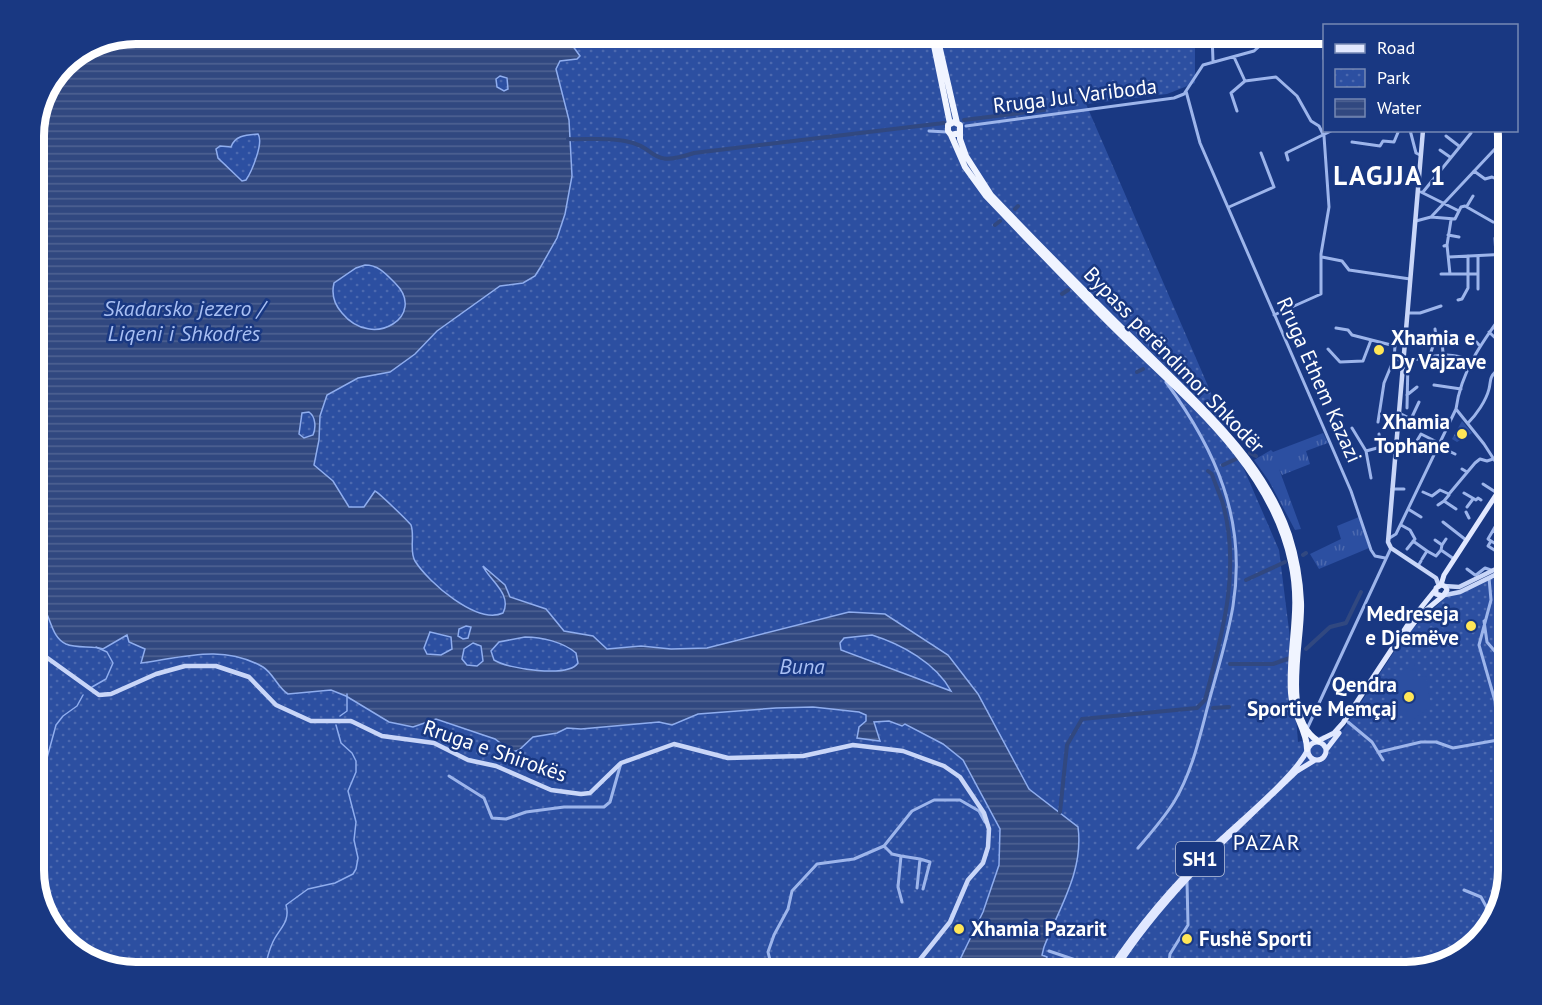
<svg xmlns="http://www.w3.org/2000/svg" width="1542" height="1005" font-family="'PT Sans',sans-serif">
	<defs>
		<pattern id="grass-tufts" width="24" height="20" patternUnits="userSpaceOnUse" patternTransform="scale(1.5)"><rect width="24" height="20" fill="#2c4fa1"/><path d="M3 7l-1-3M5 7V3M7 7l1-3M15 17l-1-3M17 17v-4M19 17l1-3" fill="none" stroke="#4c69af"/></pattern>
		<pattern id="park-dots" width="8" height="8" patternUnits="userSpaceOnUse" patternTransform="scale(1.5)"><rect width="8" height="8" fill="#2c4fa1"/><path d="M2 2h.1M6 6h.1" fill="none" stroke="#4c69af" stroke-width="1.8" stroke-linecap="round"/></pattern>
		<pattern id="water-rules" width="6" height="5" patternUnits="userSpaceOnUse" patternTransform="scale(1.5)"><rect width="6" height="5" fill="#314880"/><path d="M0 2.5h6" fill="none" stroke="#506393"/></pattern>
	</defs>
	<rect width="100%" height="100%" fill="#193882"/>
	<!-- grass -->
	<path fill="url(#grass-tufts)" d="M1323,433l5,10 -22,8 4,13 -28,11 -3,-6 22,60 -6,1 -26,-49 -15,-21 17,-10 2,2z
		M1359,517l10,31 -50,21 -9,-15 31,-15 -4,-13z"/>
	<!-- park -->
	<path fill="url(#park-dots)" d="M1195,34v49l-28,11 -81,10 193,446 10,80 9,112 45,-12 60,-92 46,-44 60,-21v297l-17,56 -34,32 -51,14h-1272l-56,-17 -32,-34 -14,-45v-747l30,-66 33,-22z
		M1462,421l10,12 -15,9 -5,-3z"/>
	<!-- pitch -->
	<path fill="#2c4fa1" d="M1414,663l3,14 9,-1 5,30 -21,16 -27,-33z"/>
	<!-- water -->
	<path fill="url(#water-rules)" stroke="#8fadee" stroke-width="1.5" fill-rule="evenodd" d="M524,38l1,6 5,3 6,-3v-6h31l13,18 -3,3 -17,2 -4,8 13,51 3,56 -7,38 -8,24 -17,30 -5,8 -12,7 -23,3 -63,45 -22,23 -25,18 -32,6 -31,17 -7,21 -1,24 -5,25 19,16 16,26h15l11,-16c3,1 32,29 36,34 4,11 -2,26 4,36 13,21 62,64 88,52 10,-19 -15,-34 -20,-47l22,19 5,12 36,12 18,22 29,5 14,13 34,-3 30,3 36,-1 142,-36 36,2 63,41 30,39 51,95 49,38c6,44 -19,81 -34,120l-2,8 5,2 -4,14 -89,1 29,-60 16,-47 1,-36 -37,-69 -20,-16 -38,-20 -3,2 -13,-5 -15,1 6,19 -23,-3 2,-11 7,-6v-6l-7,-3 -46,-5 -37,1 -78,6 -26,11 -13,-3 -78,7 -14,-1 -10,5 -24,4 -14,13 -7,2 -17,-13 -59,-20 -23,8 -24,-5 -43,-26 -15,-6 -43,4c-10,-6 -15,-21 -25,-27 -40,-23 -79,-10 -122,-4l4,-14 -16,-7 -2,-7 -24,14c-11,-4 -25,0 -37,-5 -18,-8 -14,-36 -33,-49v-466l30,-66 33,-22zM500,76l7,2 1,11 -4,2 -7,-4 -1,-8zM258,134c6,8 -6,37 -12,46l-4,1 -24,-23 -2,-9 4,-3 11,1c4,-12 16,-12 27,-13zM365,265c14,0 21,9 30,18 33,32 -22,68 -53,30 -8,-9 -11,-18 -8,-30l22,-15zM309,412c7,5 7,16 4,23l-9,3 -5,-4 3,-21zM466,626l5,1 -3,11 -5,1 -5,-3 1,-7zM430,632l21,5 1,12 -11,6 -14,-1 -3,-6zM872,635c29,9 64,28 79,56l-110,-41 -1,-7 4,-5zM525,637c17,0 38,5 51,16l2,10c-10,15 -70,6 -84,-3l-3,-9 8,-9zM473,643l8,3 2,15 -6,5 -10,-1 -5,-6 2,-10z"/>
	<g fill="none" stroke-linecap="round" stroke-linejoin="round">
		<!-- stream -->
		<path stroke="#8fadee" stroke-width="1.5" d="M92,687l14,-8 7,-16 -6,-11 -11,-5
			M340,716l7,-5v-17
			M33,843l7,-34 1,-29 15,-55 7,-9 14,-10 6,-11
			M264,972c2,-9 4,-19 8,-28 6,-15 19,-21 14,-39l22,-16 27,-6 18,-9 3,-5 2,-11 -4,-18 2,-18 -8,-31 8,-19v-11l-4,-8 -11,-10 -5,-18"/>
		<!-- canal -->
		<path stroke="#314880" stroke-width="4" d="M964,120l80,-10
			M568,139c18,1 39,-2 57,2 35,6 21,28 69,12l250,-30
			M1015,209l3,-3
			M995,225l5,-4
			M1083,278l3,-3
			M1062,294l6,-4
			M1163,360l3,-2
			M1137,372l6,-3
			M1250,453l6,3
			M1223,465l13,-6
			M1303,555l3,-2
			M1246,580l39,-18
			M1306,649l24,-22 16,-4 15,-31
			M1230,664h43l17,-6
			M1213,708l16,-1
			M1060,812l7,-67 15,-26 115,-11 8,-8c17,-65 36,-129 18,-196 -3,-10 -8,-20 -11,-30l-4,-3"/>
		<!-- minor -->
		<path stroke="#9db5eb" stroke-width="3" d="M1324,33v26
			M1212,34l1,27
			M1234,57l11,24 31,-4 21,19 14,25 8,5 5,10 5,71 -8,47v40l-47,21
			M1186,91l14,52 151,348 20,59 4,6 10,2
			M1237,111l-6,-18 14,-12
			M966,126l208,-28 10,-4 19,-29 51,-14 19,-17
			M1410,130l6,23 4,2
			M929,131l18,1
			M1446,136l13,10
			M1352,142l28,4 3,-5 11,1 5,-12
			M1440,150l10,7
			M1288,160l-2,-7 47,-23
			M1474,171l11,8 7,-2 17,8
			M1421,192l38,19
			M1423,192l48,-59
			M1467,206l6,-10
			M1229,207l45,-20 -13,-34
			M1431,217l24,2 6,-12 4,-1 28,16 16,1
			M1416,221l15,-4 78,-83
			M1448,235l11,2
			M1495,238l1,18
			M1447,245l4,-25
			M1444,246l3,-1 3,29
			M1508,253v-13
			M1499,255v13
			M1322,257l20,4 7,9 61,9
			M1449,257l60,-3
			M1441,274h37
			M1478,289v-33
			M1458,300l4,-1 6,-11v-32
			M1408,313h12l21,-7
			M1336,328l12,2 4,5 43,11 -1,13 -10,24 -6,39
			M1493,328l16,-1
			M1489,332l20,19
			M1472,337l8,9
			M1442,340l1,13
			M1328,349l12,13 23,-1 8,-21
			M1430,355l6,-18 -1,-8
			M1394,359c27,6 45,-13 77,2
			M1434,385l27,4
			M1407,395l10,-8
			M1407,408l1,-48
			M1456,409l28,35 22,34
			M1399,413l12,6 8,-17
			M1468,423c8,-8 18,-22 21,-34 2,-8 0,-11 7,-18
			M1352,428l14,23 5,27
			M1379,434l1,12
			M1438,446l17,8
			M1412,449l9,-15 18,9
			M1366,451l30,-8
			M1498,466l11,-14
			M1462,469l5,3
			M1483,484l14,9
			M1392,489h12
			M1423,492l9,4 8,-6 9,4 26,-31 5,-4 7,2 6,-2
			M1464,493l12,7 2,-2 3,2
			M1449,495l-5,6 12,8
			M1494,498l13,8
			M1438,505l6,-4
			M1467,507l6,-8
			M1408,509l13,8
			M1466,512l3,6
			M1443,522l23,18
			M1401,525l9,5 5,9 -8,10
			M1493,531l16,9
			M1388,539l8,-5 60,-125c5,-40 30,-72 53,-104
			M1435,540l7,5 -1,5 13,9
			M1413,541l14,10 -5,8
			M1491,541l-3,-2 21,-36
			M1442,545l4,-6
			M1427,551l9,5 5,-6
			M1499,553l2,-6 -10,-6 -3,5 11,7 4,12
			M1418,566l3,-5
			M1467,569l8,6
			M1476,575l9,-7 6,2
			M1489,578l2,22 -12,45 16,56 3,39 11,21
			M1484,621l3,21 22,26
			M1348,722l24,20 11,18
			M1307,729l84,-181
			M1379,752l42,-10h15l17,6 45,-8
			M449,776l35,22 8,20 14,1 20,-7 38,-5h40l6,-5 11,-39
			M884,846l8,8 9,2
			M1138,848c13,-15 26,-30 36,-46 20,-33 27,-72 37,-108 8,-29 17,-58 22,-88 14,-86 -17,-156 -67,-224
			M917,888l3,-29 10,3 -7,27
			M1464,890l17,7 13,24
			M902,902l-4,-15 3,-31 19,3
			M1049,951l59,20
			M1119,966l8,6
			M773,972l-5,-20 6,-17 14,-26 4,-18 25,-27 37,-5 30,-13 28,-35 22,-11h26l19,11 6,11
			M1168,972l2,-18 18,-29 -1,-44"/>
		<!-- secondary -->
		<path stroke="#c9d6f8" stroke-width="4.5" d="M1423,130l-35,412 3,6 45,30 3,8
			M1444,586l15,1 47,-23
			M1445,595l15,-3 49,-24
			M33,633l13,24 53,38 12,-1 45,-20 29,-8h31l33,11 27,28 35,16h40l31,15 52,7 34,17 28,6 55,24 30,4 9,-1 31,-30 53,-19 54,14 75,-2 50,-11 50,6 41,15 16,11 24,36 5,16 -1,18 -5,16 -15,17 -18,42 -40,50"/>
		<!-- primary -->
		<path stroke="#e1e8ff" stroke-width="5" d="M1440,585h1c3,0 5,2 6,5l-4,6 -7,-2v-6l5,-3 3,-10 65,-100
			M1408,631l12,-16 23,-19
			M1318,741l16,-8 9,-10 68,-103 25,-31
			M1308 751a9 9 0 1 1 18 0a9 9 0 1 1-18 0Z
			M1326,750l13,-17
			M1108,972c31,-47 65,-87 106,-126 24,-23 79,-68 93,-95
			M1114,972c49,-77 117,-138 183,-201l18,-11"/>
		<!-- trunk -->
		<path stroke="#f0f4ff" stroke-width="6" d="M932,36l18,88
			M937,36l20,87
			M960,133l-9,2 -3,-4v-6l6,-3 6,3v14l6,17 25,39c47,49 95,98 144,146 57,58 127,115 154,194 7,22 11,45 12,67 2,38 -21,115 17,139
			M951,135l14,32 21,29c43,45 86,90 130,134 68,67 154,134 175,232 11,49 -3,85 0,131 1,21 16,36 16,56"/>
	</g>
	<!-- markers -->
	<g fill="#ffe657" stroke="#193882" stroke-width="2">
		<circle cx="1379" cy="350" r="6"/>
		<circle cx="1462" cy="434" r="6"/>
		<circle cx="1471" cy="626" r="6"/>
		<circle cx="1409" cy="697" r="6"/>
		<circle cx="959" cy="929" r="6"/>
		<circle cx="1187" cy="939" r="6"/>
	</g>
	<g text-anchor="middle" stroke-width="5" stroke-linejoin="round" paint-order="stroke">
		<!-- shield labels -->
		<rect fill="#193882" stroke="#bac3da" stroke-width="1.5" x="1176" y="842" width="48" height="34" rx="4.5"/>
		<g font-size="20" font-weight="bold" fill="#fff">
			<text x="1200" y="866">SH1</text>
		</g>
		<!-- street labels -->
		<g font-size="21" fill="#fff" stroke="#193882">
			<text transform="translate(1075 96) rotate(-7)" y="7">Rruga Jul Variboda</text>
			<text transform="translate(1174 360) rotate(46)" y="7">Bypass perëndimor Shkodër</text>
			<text transform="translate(1319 380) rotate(66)" y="7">Rruga Ethem Kazazi</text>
			<text transform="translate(495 751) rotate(19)" y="7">Rruga e Shirokës</text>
		</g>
		<!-- poi labels -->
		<g font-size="21" font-weight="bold" fill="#fff" stroke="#193882" text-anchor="start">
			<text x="1391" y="345">Xhamia e<tspan x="1391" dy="24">Dy Vajzave</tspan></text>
			<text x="1450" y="429" text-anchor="end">Xhamia<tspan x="1450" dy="24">Tophane</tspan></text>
			<text x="1459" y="621" text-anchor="end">Medreseja<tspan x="1459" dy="24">e Djemëve</tspan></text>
			<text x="1397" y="692" text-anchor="end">Qendra<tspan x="1397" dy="24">Sportive Memçaj</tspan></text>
			<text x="971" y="936">Xhamia Pazarit</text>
			<text x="1199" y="946">Fushë Sporti</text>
		</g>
		<!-- water labels -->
		<g font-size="22" font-style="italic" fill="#a8bff3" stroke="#193882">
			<text x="184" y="316">Skadarsko jezero /<tspan x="184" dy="25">Liqeni i Shkodrës</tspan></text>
			<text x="802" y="674">Buna</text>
		</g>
		<!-- neighbourhood labels -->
		<g font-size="22" letter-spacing="1.5" fill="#fff" stroke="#193882">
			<text x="1267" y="850">PAZAR</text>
		</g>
		<!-- district labels -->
		<g font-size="27" font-weight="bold" letter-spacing="1.5" fill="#fff" stroke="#193882">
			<text x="1390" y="185">LAGJJA 1</text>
		</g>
	</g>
	<!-- crop -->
	<path d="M0 0H1542V1005H0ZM136 44H1406A92 92 0 0 1 1498 136V870A92 92 0 0 1 1406 962H136A92 92 0 0 1 44 870V136A92 92 0 0 1 136 44Z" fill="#193882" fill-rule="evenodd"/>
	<path fill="none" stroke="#fff" stroke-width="8" d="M136 44H1406A92 92 0 0 1 1498 136V870A92 92 0 0 1 1406 962H136A92 92 0 0 1 44 870V136A92 92 0 0 1 136 44Z"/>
	<!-- legend -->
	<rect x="1323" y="24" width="195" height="108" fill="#193882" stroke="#7588b4" stroke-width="1.5"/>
	<rect x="1335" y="44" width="30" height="9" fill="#e1e8ff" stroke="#7588b4" stroke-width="1.5"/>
	<text x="1377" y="54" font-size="18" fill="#ffffff">Road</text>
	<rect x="1335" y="69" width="30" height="18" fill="url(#park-dots)" stroke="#7588b4" stroke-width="1.5"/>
	<text x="1377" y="84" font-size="18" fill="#ffffff">Park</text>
	<rect x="1335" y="99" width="30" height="18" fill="url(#water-rules)" stroke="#7588b4" stroke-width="1.5"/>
	<text x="1377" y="114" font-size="18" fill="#ffffff">Water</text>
</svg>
